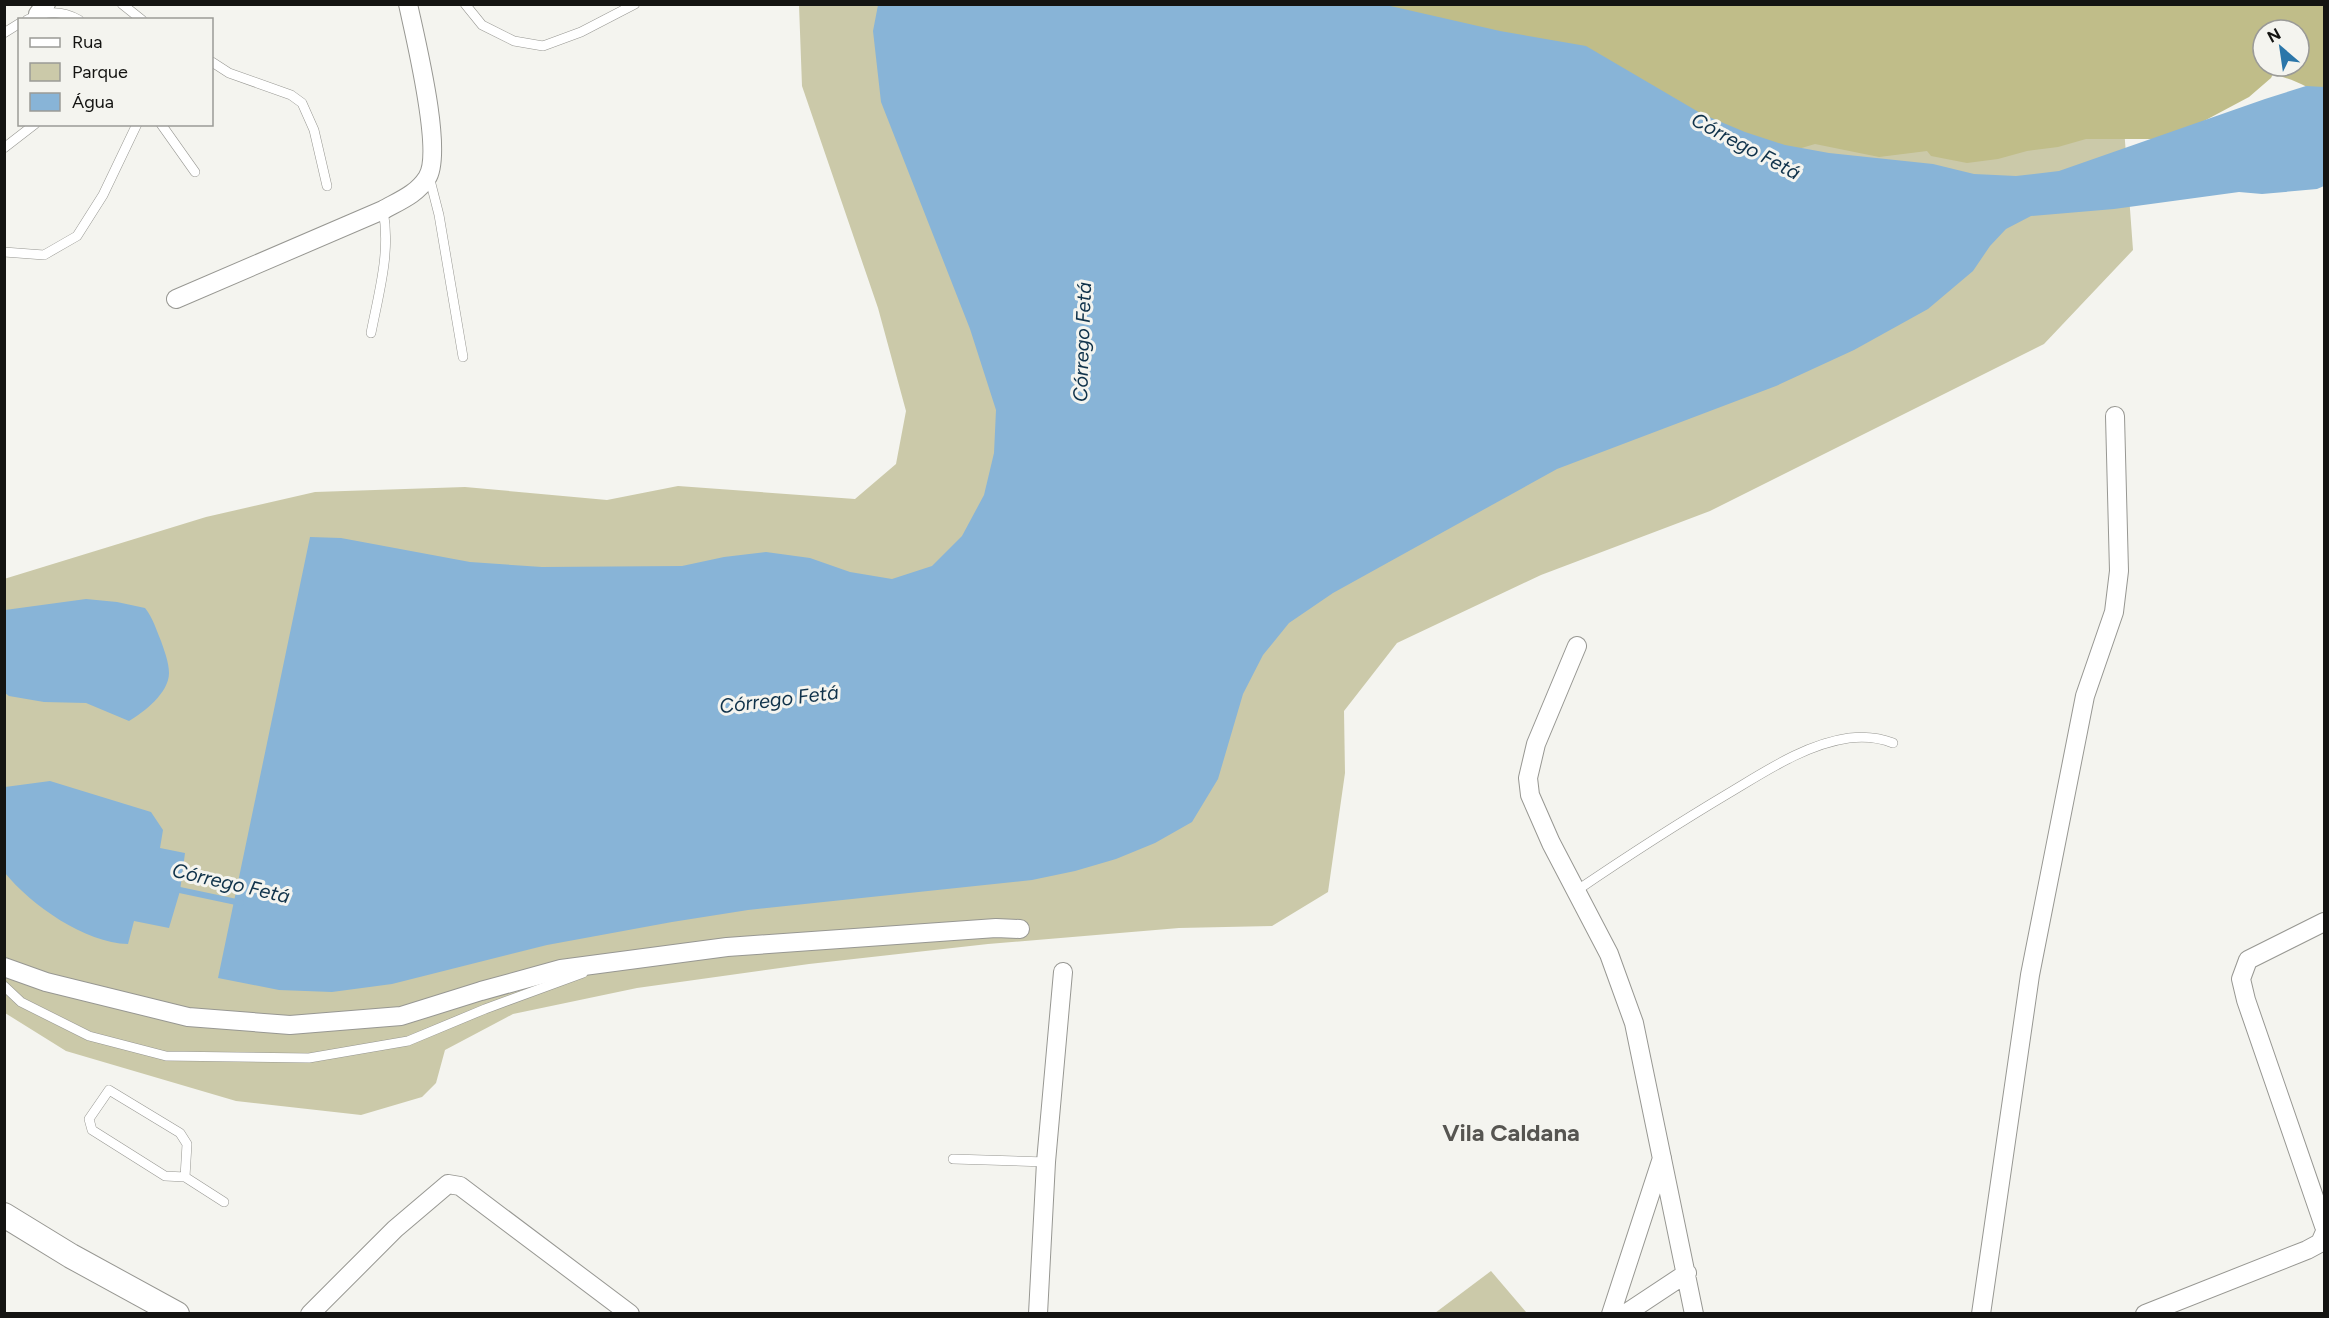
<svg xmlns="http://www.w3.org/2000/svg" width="2329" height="1318" font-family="Figtree,sans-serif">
	<rect width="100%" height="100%" fill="#f4f4ef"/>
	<!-- green -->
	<path fill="#cbc9a9" d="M799,5h939l385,109 10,136 -89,94 -334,167 -169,64 -144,68 -53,68 1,62 -17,119 -56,34 -93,2 -191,16 -179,20 -172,24 -124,26 -68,36 -9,33 -14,14 -61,18 -125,-14 -170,-50 -61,-38 -1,-434 202,-62 109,-25 150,-5 142,13 71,-14 177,13 41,-35 10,-53 -28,-103 -76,-222z
		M1491,1271l35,41 -91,1z"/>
	<!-- forest -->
	<path fill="#c0bd89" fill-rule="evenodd" d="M1267,5h1057v95c-13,-14 -33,-21 -51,-26l-2,4 -22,19 -62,33 -28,9h-73l-28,8 -31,4 -29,8 -31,4 -36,-7 -4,-5 -48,6 -64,-13 -47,14zM2263,30h36v36h-36z"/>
	<!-- water -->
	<path fill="#88b4d7" d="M878,5h508l114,26 86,15 116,68 43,18 40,13 44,8 104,11 41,10 42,2 43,-5 206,-72 41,-13 18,1v99l-7,3 -55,5 -23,-2 -125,17 -83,7 -25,13 -16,17 -17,25 -45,38 -74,41 -78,36 -219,83 -224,124 -44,30 -26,32 -20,39 -25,85 -26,43 -37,21 -39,16 -41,12 -43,9 -284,30 -76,12 -125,23 -155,39 -60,8 -53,-2 -61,-12 92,-441 31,1 129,24 72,5 140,-1 42,-9 42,-5 44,6 40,14 42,7 40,-13 30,-30 22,-41 10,-42 2,-43 -26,-81 -89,-227 -8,-71z
		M86,599l31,3 28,6c8,10 11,21 16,33 3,9 8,21 8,32 0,20 -25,39 -40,48l-43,-18 -42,-1 -35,-6 -4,-3v-83z
		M50,781l101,31 12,18 -3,18 25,5 -5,38 -11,37 -35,-7 -6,23c-43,-1 -97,-39 -123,-71v-86z"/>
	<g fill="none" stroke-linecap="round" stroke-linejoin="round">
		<!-- stream -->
		<path stroke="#88b4d7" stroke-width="6" d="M175,889l66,14"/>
		<!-- service casing -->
		<g stroke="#979792" stroke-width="10">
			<path id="service" d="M122,4l20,16
				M465,4l17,21 32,16 29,5 38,-14 54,-28
				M27,20c17,-9 35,-10 52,0
				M4,33l16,-10
				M212,62l17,11 62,22 11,8 12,27 13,56
				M161,124l34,48
				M4,148l31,-24
				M429,176l10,39 24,142
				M4,252l40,3 33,-19 26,-41 34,-71
				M371,333c8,-41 20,-82 12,-123
				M1576,891c50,-34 101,-67 153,-98 37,-22 77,-49 120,-55 16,-2 29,-1 44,5
				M4,986l17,16 68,34 77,20 143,2 99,-17 77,-32 98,-36
				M953,1159l93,3
				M185,1177l2,-33 -7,-11 -71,-43 -20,29 3,11 73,46 20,1 39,25"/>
		</g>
		<!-- minor casing -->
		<g stroke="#979792" stroke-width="20">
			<path id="minor" d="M38,14l8,-10
				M176,299l207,-89c16,-9 34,-16 44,-32 17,-25 -12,-141 -19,-174
				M1577,646l-41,98 -8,34 2,17 21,48 58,111 25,69 60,291
				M2324,922l-76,38 -7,19 5,21 78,226
				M4,967l42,15 142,35 102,8 111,-9 80,-25 80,-22 166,-22 269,-19 24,1
				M310,1314l85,-85 53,-45 12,2 170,128
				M1038,1314l8,-152 17,-190
				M1611,1314l51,-156
				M1625,1314l62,-41
				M1981,1314l49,-339 55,-279 29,-84 5,-41 -4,-155
				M2145,1314l162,-64 13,-7 4,-9"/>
		</g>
		<!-- tertiary casing -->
		<g stroke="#979792" stroke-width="26">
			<path id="tertiary" d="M4,1215l67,41 106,58"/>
		</g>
		<!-- service -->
		<use href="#service" stroke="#fff" stroke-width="9"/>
		<!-- minor -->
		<use href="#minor" stroke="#fff" stroke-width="18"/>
		<!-- tertiary -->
		<use href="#tertiary" stroke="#fff" stroke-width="24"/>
	</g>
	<g text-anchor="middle" stroke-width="6" stroke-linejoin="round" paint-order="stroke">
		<!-- water labels -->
		<g font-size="20" font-style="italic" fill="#0f324a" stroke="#f4f4ef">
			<text transform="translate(1746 146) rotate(28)" y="7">Córrego Fetá</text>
			<text transform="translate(1082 342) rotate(-88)" y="7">Córrego Fetá</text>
			<text transform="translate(779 699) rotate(-7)" y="7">Córrego Fetá</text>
			<text transform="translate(231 883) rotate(13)" y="7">Córrego Fetá</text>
		</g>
		<!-- district labels -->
		<g font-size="24" font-weight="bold" fill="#565551" stroke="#f4f4ef">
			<text x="1511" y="1141">Vila Caldana</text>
		</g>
	</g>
	<!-- border -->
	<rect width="2329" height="1318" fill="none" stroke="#141412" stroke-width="12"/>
	<!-- legend -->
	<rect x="18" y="18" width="195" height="108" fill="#f4f4ef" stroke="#9a9a97" stroke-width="1.5"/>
	<rect x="30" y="38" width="30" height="9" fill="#ffffff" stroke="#9a9a97" stroke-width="1.5"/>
	<text x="72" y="48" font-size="18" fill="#141412">Rua</text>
	<rect x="30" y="63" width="30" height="18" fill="#cbc9a9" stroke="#9a9a97" stroke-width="1.5"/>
	<text x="72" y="78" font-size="18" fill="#141412">Parque</text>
	<rect x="30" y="93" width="30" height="18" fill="#88b4d7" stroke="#9a9a97" stroke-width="1.5"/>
	<text x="72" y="108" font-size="18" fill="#141412">Água</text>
	<!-- north arrow -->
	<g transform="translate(2281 48) rotate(331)"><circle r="28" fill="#f4f4ef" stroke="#9a9a97" stroke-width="1.5"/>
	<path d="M0-4.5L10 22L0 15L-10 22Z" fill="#2b76a9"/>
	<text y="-9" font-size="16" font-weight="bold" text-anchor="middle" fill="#141412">N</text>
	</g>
</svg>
